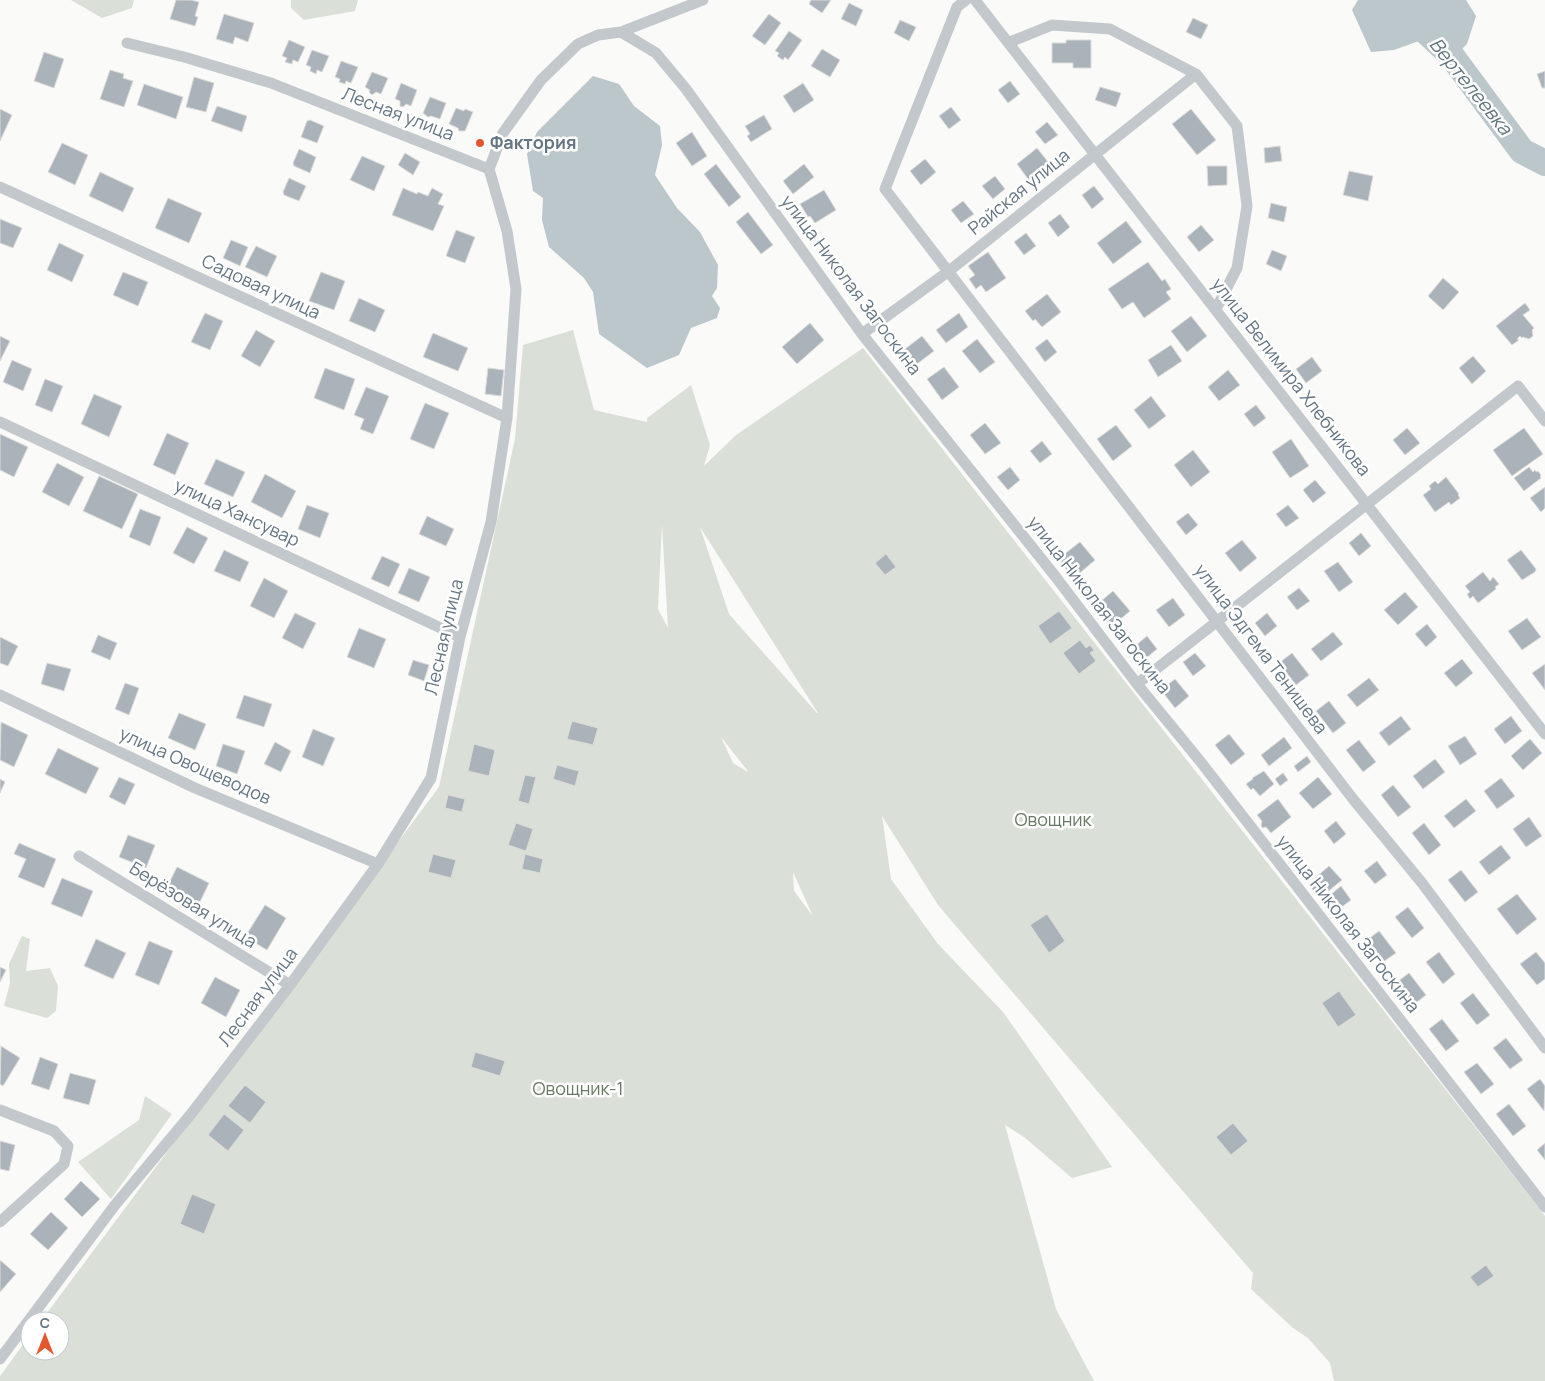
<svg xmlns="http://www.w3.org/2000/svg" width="1545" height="1381" font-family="Manrope,sans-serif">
	<rect width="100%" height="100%" fill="#fafaf8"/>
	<!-- green -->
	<path fill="#dadfd7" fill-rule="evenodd" d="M71,0h63l-2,8 -30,10z
		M291,0h67l-3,11 -51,9 -13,-12z
		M573,330l21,80 53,12v-4l44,-33 19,60 -6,21 32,-31 127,-87 682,868v165h-211l-4,-18 -22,-25 -15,-10 -42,-39 2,-16 -315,-368 -56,-89 9,63 47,65 65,68 109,155 -40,11 -48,-41 -19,-12 51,184 38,72h-1094v-5l30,-41v16h30v-30h-19l398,-534 76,-348 8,-94zM662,524v1l6,103 -10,-19zM700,527l118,186h-1l-88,-99zM721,737l26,33 1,2 -15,-9zM793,872l19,42v1l-18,-24z
		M22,936l8,3 -4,32 24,-3 8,18 -2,25 -9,7 -43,-12 6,-23 -1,-19z
		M145,1096l27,18 -61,85 -33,-37 61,-42z"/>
	<!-- water -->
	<path fill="#bbc7cb" d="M1358,0h108l10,16 -9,28 -14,14 -34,-17 -25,9 -23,2 -19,-42z
		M593,76l26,8 15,22 26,20 2,19 -7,30 22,33 23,24 18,33 -1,23 -5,8 8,12 -3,10 -26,10 -12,27 -32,13 -48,-34 -6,-42 -9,-14 -35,-31 -7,-27 1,-22 -10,-7 -6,-37 10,-22z"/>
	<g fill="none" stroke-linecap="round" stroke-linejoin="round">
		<!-- river -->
		<path stroke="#bbc7cb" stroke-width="26" d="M1407,0l13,26 31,29 71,96 23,12"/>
	</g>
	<!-- building -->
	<path fill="#aab3b9" stroke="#dcdcda" d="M176,0h15l8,2 -4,14 3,1 -3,9 -25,-7z
		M811,0h20l-9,13 -13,-9z
		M849,3l14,7 -7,16 -15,-7z
		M224,14l30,9 -6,19 -13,-5 -2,7 -17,-5z
		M769,14l12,9 -16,22 -13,-9z
		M1193,18l15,7 -7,14 -15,-7z
		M900,20l16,7 -7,14 -15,-8z
		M789,31l13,9 -14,20 -3,-3 -2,3 -6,-4 2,-3 -4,-2z
		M289,40l16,7 -7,15 -5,-2 -1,4 -7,-2 2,-4 -5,-2z
		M1066,40h25v28h-18v-5h-21v-20h14z
		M822,49l18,11 -10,17 -19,-11z
		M312,50l17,6 -7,16 -5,-2 -1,4 -6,-3 1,-4 -5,-2z
		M44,52l20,7 -10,29 -20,-7z
		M341,61l17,6 -7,16 -5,-2 -1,3 -6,-2 1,-3 -5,-2z
		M110,70l14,4 -1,4 10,3 -9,26 -24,-8z
		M1545,71v17h-3l-5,-14z
		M372,72l16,6 -7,16 -5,-2 -4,3 -3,-3 1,-2 -5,-3z
		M194,77l20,6 -8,29 -20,-5z
		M1010,81l10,13 -12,9 -10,-13z
		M401,83l16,7 -6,16 -5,-2 -3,3 -3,-1v-5l-5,-2z
		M803,83l11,17 -20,13 -11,-17z
		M144,84l39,13 -7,22 -39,-14z
		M1100,87l21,6 -5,14 -21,-7z
		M430,97l16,6 -6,16 -9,-3 -3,1 -5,-4z
		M217,106l30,10 -5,16 -31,-11z
		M951,107l10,13 -12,9 -10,-13z
		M456,108l8,3 1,-2 8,3 -8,19h-6l-1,-3 -9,-4z
		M0,109l12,6 -12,26z
		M1191,109l25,31 -19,15 -25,-31z
		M764,115l8,14 -21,13 -4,-6 3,-2 -5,-8z
		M310,120l14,6 -7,17 -16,-6 6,-16z
		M1047,122l11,13 -13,9 -10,-12z
		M692,132l15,24 -15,10 -16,-23z
		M62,143l26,12 -13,30 -27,-13z
		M1280,146l2,15 -17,2 -1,-15z
		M1037,148l15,19 -21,16 -14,-19z
		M299,149l17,8 -6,16 -16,-7 -1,-3z
		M405,153l15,9 -7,13 -15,-10z
		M362,156l23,10 -11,25 -24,-11z
		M925,159l11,13 -15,13 -11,-14z
		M716,164l25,33 -12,10 -25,-33z
		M804,164l10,13 -21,17 -10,-13z
		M1207,166h20v19l-19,1z
		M1349,171l24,5 -5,25 -25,-6z
		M100,172l34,16 -11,24 -34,-16z
		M995,176l10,13 -12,10 -11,-13z
		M289,178l17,8 -7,15 -15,-6 -1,-3z
		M1094,186l10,13 -12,10 -10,-14z
		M403,188l14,6 1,-2 10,4 4,-8 11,6 -5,10 6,2 -11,25 -41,-16z
		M824,190l12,20 -21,13 -5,-7 -2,1 -8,-13z
		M168,198l34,15 -13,30 -34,-15z
		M963,201l11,13 -13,9 -10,-13z
		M1271,203l16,4 -3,15 -16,-4z
		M748,212l25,33 -12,9 -25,-32z
		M1060,214l10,13 -12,10 -10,-14z
		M0,219l22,9 -9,20 -13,-5z
		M1126,221l16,21 -29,22 -16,-21z
		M1201,225l13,15 -15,12 -12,-15z
		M456,230l19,7 -10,26 -19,-7z
		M1026,233l10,13 -12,9 -10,-13z
		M231,240l17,7 -8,19 -17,-8z
		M59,243l25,12 -12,27 -25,-12z
		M256,246l21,10 -10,21 -22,-10z
		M1272,250l15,6 -6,15 -15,-7z
		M988,252l18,26 -20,14 -5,-7 -5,4 -7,-10 6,-4 -7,-9z
		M1148,262l14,19 3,-2 6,10 -5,3 5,7 -27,19 -11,-16 -11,7 -14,-20z
		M123,272l25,10 -10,24 -25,-11z
		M321,272l24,9 -11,29 -25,-9z
		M1443,278l16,14 -16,18 -15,-14z
		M1047,294l14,18 -19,15 -7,-8 -2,2 -8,-10z
		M359,298l26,12 -10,22 -26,-11z
		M1525,303l5,7 -7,5 11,13 -2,2 1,6 -4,3 -6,-2 -1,1 -2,-2 -3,3 2,1 -7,5 -16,-19z
		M205,313l18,8 -13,29 -19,-8z
		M959,313l9,14 -22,16 -10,-13z
		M1191,316l16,20 -20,16 -16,-21z
		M810,323l14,17 -27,24 -15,-17z
		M256,330l19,11 -15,26 -19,-11z
		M433,333l35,15 -10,23 -35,-14z
		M0,336l10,5 -10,20z
		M922,336l12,15 -21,16 -12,-15z
		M977,339l18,23 -15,11 -18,-22z
		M1047,339l10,13 -12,10 -10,-14z
		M1171,345l11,16 -24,16 -10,-17z
		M1473,356l13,15 -14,13 -13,-16z
		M1312,357l10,14 -16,12 -10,-14z
		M12,360l20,9 -9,22 -20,-9z
		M944,367l15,20 -17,13 -15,-21z
		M325,368l30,11 -11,31 -30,-12z
		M488,368l16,2 -3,26 -16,-2z
		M1228,370l12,15 -21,16 -11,-14z
		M45,379l18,7 -11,26 -17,-7z
		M366,387l23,9 -16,38 -13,-5 4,-10 -10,-4z
		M94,394l28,12 -13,31 -28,-13z
		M1151,396l15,20 -17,13 -15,-19z
		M425,403l24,10 -15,36 -24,-10z
		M1256,405l10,13 -12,9 -10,-13z
		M985,423l16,20 -16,11 -15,-19z
		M1116,425l16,21 -19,15 -16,-22z
		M1407,428l13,15 -15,12 -12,-15z
		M1524,428l19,26 -31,22 -19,-26z
		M167,433l22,10 -14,32 -22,-10z
		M0,434l28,13 -14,30 -14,-7z
		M1291,439l18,27 -19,12 -18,-26z
		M1042,441l10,13 -12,9 -10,-12z
		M1193,450l17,22 -19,15 -17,-22z
		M216,459l29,13 -12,25 -29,-13z
		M57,463l27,14 -15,29 -27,-14z
		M1010,467l10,13 -12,10 -11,-13z
		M1529,467l4,5 2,-2 1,2 2,-1 3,4 -1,1 1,2 -17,13 -10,-13z
		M265,474l31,17 -14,27 -31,-16z
		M99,476l39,18 -16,35 -39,-18z
		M1446,477l13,17 -1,1 2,3 -9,7 -2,-3 -14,10 -12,-17 8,-6 -2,-3 6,-5 3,3z
		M1315,480l11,13 -13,10 -10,-13z
		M1545,487v21l-4,4 -11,-14z
		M307,505l22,8 -9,25 -22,-9z
		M1288,505l11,13 -13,9 -10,-13z
		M140,509l21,8 -11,29 -21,-9z
		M1188,513l10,12 -12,10 -10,-13z
		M427,516l27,13 -8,17 -27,-12z
		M187,527l21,11 -14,26 -21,-11z
		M1361,533l10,13 -12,10 -10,-13z
		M1242,540l15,18 -17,14 -15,-19z
		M1080,542l15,18 -21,18 -16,-19z
		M224,550l25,12 -9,20 -26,-11z
		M1521,550l15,19 -1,3 -13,8 -15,-20z
		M886,554l10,13 -11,8 -10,-12z
		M382,556l18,8 -11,23 -18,-8z
		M1338,562l15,20 -14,10 -15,-21z
		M409,568l21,9 -11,25 -21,-9z
		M1483,572l7,9 3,-4 6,7 -4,3 1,2 -18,14 -5,-7 -3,3 -3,-5 3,-2 -5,-6z
		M264,578l24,13 -14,27 -24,-12z
		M1299,588l11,13 -13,9 -10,-13z
		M1113,591l17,20 -19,16 -17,-20z
		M1405,592l13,15 -20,18 -14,-15z
		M1173,598l12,17 -16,12 -13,-17z
		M1059,611l13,17 -22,16 -12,-18z
		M295,613l21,10 -13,26 -21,-11z
		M1267,613l10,13 -12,10 -10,-13z
		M1527,618l14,19 -19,13 -14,-19z
		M1427,624l10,13 -11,10 -11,-13z
		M359,628l27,11 -12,29 -27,-11z
		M1333,632l10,12 -22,17 -10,-12z
		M98,635l19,8 -7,17 -19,-8z
		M1147,636l10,13 -12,10 -10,-13z
		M0,637l18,9 -10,20 -8,-3z
		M1080,640l6,8 4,-3 4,5 -4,3 6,8 -17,13 -16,-21z
		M1195,653l11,13 -13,10 -10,-14z
		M1292,653l17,22 -13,10 -17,-22z
		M1462,659l11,14 -17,14 -12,-14z
		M413,660l16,5 -5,16 -16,-6z
		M47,663l24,6 -7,22 -23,-7z
		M1545,664v26l-13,-17z
		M1369,678l10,12 -22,17 -10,-12z
		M1175,679l14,17 -14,12 -14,-18z
		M125,683l14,5 -10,27 -14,-6z
		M244,695l28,9 -8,23 -28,-9z
		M1329,701l17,22 -13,10 -17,-22z
		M179,713l27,11 -11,26 -27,-12z
		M1401,716l10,13 -22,17 -10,-13z
		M1511,716l11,15 -17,13 -11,-15z
		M572,721l26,7 -5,17 -26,-6z
		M1,722l27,13 -14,32 -14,-7z
		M313,729l22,9 -12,28 -21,-9z
		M1229,734l16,20 -14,11 -16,-20z
		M1465,736l12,18 -17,11 -12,-19z
		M1284,737l8,11 -23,18 -8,-11z
		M1530,739l12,14 -19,17 -12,-14z
		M1359,740l17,22 -13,10 -17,-22z
		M275,742l16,9 -10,21 -17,-8z
		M223,744l22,7 -8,23 -21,-8z
		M474,744l21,6 -6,26 -21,-5z
		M58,748l41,20 -13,26 -41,-20z
		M1307,756l4,6 -13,10 -4,-6z
		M1435,759l10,13 -22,17 -10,-13z
		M557,765l22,6 -4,15 -22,-7z
		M1264,771l10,13 -14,12 -7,-8 -2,2 -5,-6 7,-5 -1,-1z
		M1283,773l5,7 -8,6 -5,-7z
		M525,775l11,2 -7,27 -11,-3z
		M119,777l16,7 -10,21 -16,-8z
		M1318,777l14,17 -19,15 -14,-16z
		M1501,778l14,18 -18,13 -13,-18z
		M0,779l5,3 -5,11z
		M1393,785l18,22 -13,10 -17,-22z
		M448,795l17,4 -3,13 -17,-4z
		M1278,799l13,18 -20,16 -5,-6 -3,1 -2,-2 1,-5 -5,-6z
		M1466,799l10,12 -22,17 -10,-12z
		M1529,817l13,19 -16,11 -13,-18z
		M1336,821l10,13 -12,10 -10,-13z
		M516,823l17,6 -7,22 -18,-6z
		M1424,823l17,22 -12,10 -17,-22z
		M128,835l27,10 -9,23 -27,-11z
		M19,843l37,16 -12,29 -26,-11 8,-18 -12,-5z
		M1501,845l10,13 -22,17 -10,-13z
		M433,854l23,6 -5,18 -23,-6z
		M525,854l18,5 -3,14 -18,-4z
		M1377,861l10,14 -12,9 -11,-13z
		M1329,866l13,14 -22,18 -12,-14z
		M177,867l32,16 -11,23 -32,-17z
		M1461,870l17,22 -13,10 -17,-22z
		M62,878l31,13 -11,26 -31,-13z
		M1341,886l10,14 -12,9 -10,-13z
		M1517,894l20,25 -20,16 -20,-26z
		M265,905l21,13 -19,32 -22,-13z
		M1408,907l16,21 -12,10 -17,-21z
		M1047,914l18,27 -16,12 -19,-28z
		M1379,931l17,22 -13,9 -17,-21z
		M96,939l30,14 -13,26 -29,-13z
		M149,941l24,10 -14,34 -24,-10z
		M1439,952l16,22 -12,10 -17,-22z
		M1536,952l9,11v16l-8,6 -17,-21z
		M0,967l6,3 -6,12z
		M1409,973l17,22 -13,10 -17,-22z
		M215,977l25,13 -14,27 -25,-14z
		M1339,991l17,24 -18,12 -16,-24z
		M1473,993l17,22 -13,10 -17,-22z
		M1442,1019l17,22 -13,10 -17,-22z
		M1506,1038l17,22 -13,9 -17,-21z
		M1,1046l19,12 -17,28 -3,-2z
		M475,1052l30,9 -5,15 -29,-9z
		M40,1057l18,7 -9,26 -18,-6z
		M1477,1063l17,21 -13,10 -17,-22z
		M70,1073l26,7 -7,25 -26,-7z
		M1540,1079l5,7 -1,25 -17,-22z
		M245,1085l21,17 -16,21 -22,-17z
		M1509,1104l17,22 -13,10 -17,-22z
		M224,1114l20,16 -16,21 -20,-16z
		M1233,1123l15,18 -17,14 -15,-18z
		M0,1141l15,4 -6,26 -9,-2z
		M1545,1143v17l-8,-10z
		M81,1181l19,18 -18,18 -18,-18z
		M192,1194l24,10 -12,30 -24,-10z
		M51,1212l17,16 -20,22 -18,-16z
		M0,1260l16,14 -16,18z
		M1486,1265l8,11 -16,11 -8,-10z"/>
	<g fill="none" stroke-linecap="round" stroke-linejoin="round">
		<!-- minor -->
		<path stroke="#c3c8cc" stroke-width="11" d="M966,0l-9,7 -72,182 468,610 69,84 123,165
			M975,0l570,734
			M621,32l35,21 30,36 176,245 193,242 82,108 63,77 345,446
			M1010,42l42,-17 58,4 86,45 41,52 10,80 -10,62 -21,41
			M489,169l14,-36 38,-53 37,-36 20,-9 23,-3 82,-32
			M0,187l507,231
			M862,334l87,-63 247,-197
			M0,422l460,215
			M1137,684l381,-298 27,35
			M0,695l195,93 183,76
			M79,856l211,129
			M0,1110l54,21 14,15 -4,18 -64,58
			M0,1359l115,-154 76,-91 99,-129 88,-121 53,-86 29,-141 31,-115 16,-104 9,-129 -9,-58 -18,-62 -218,-86 -87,-26 -57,-14"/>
	</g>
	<!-- markers -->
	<circle fill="#e4572e" stroke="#fff" stroke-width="2" cx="480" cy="143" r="5"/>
	<g text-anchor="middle" stroke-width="5" stroke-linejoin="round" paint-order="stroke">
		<!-- street labels -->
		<g font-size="18" fill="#657683" stroke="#fff">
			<text transform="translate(398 114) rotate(21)" y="6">Лесная улица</text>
			<text transform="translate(1019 192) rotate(-39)" y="6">Райская улица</text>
			<text transform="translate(851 285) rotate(53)" y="6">улица Николая Загоскина</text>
			<text transform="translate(261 287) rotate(25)" y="6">Садовая улица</text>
			<text transform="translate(1291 377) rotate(52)" y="6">улица Велимира Хлебникова</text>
			<text transform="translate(237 513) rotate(25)" y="6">улица Хансувар</text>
			<text transform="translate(1099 605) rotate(52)" y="6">улица Николая Загоскина</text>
			<text transform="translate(444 637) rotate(-77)" y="6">Лесная улица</text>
			<text transform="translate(1261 649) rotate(53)" y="6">улица Эдгема Тенишева</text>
			<text transform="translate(195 766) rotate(24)" y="6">улица Овощеводов</text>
			<text transform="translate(193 905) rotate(32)" y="6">Берёзовая улица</text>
			<text transform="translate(1348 924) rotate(52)" y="6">улица Николая Загоскина</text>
			<text transform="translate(258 997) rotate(-53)" y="6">Лесная улица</text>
		</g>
		<!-- poi labels -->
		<g font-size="18" font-weight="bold" fill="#657683" stroke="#fff" text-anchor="start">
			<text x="490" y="149">Фактория</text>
		</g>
		<!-- park labels -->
		<g font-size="18" fill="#687a64" stroke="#fff">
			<text x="1053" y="826">Овощник</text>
			<text x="578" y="1095">Овощник-1</text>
		</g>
		<!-- water labels -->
		<g font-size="19" font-style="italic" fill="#60757c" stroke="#fff">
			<text transform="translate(1471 86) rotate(51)" y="7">Вертелеевка</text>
		</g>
	</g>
	<!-- north arrow -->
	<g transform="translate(45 1336)"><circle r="24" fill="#ffffff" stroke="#c1c8cd"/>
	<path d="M0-4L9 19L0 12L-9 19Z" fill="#e4572e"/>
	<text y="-8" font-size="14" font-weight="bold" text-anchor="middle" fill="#657683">С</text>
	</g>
</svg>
